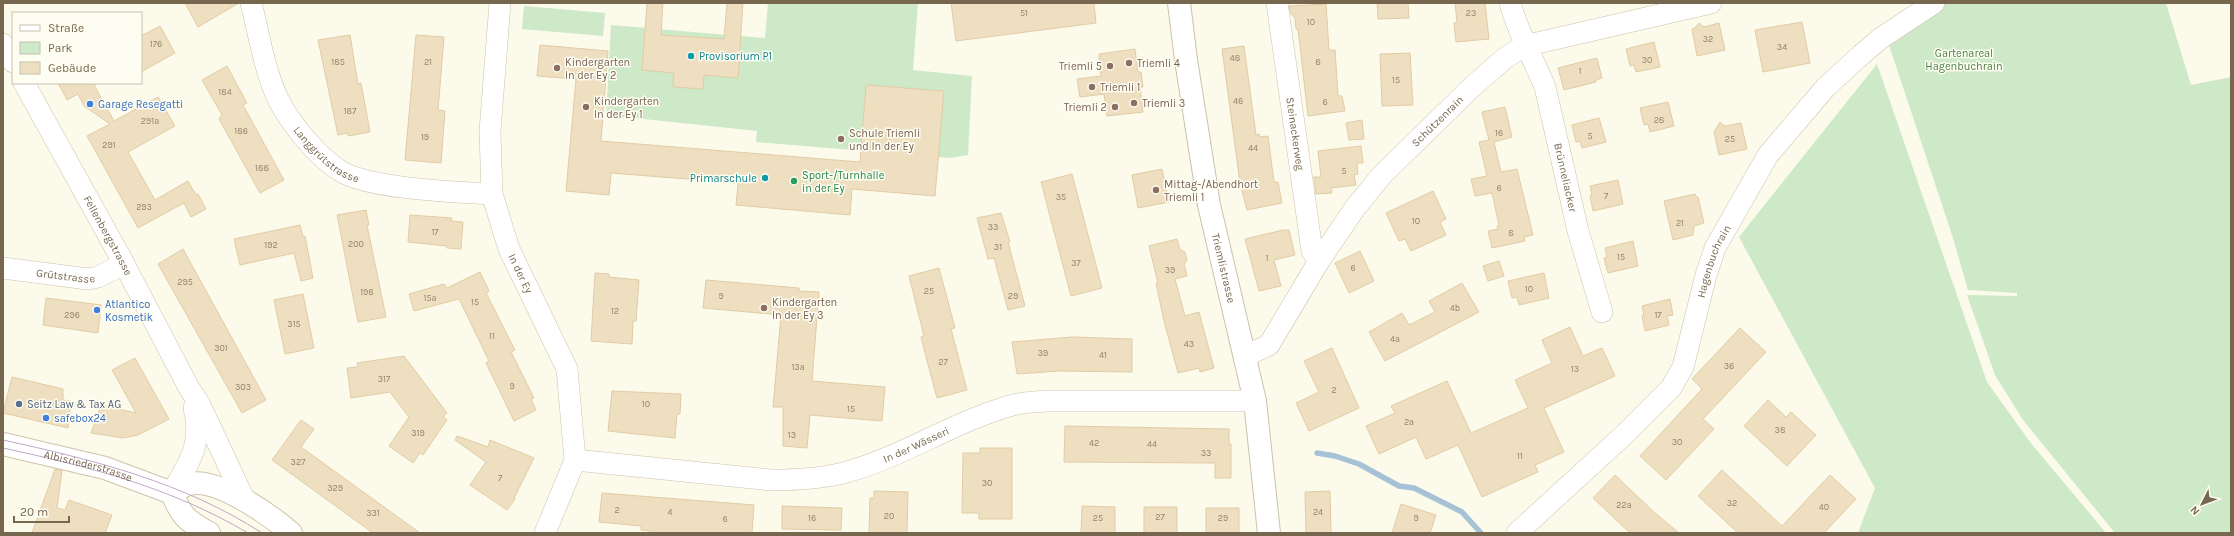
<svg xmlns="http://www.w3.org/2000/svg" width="2234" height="536" font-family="Karla,sans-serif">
	<rect width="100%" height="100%" fill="#fcfaea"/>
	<!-- green -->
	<path fill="#cde9c8" d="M768,3h150l-5,67 59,6 -4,79 -18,3 -194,-16 1,-11 -151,-16 5,-90 154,13z
		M1942,3h224l25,82 40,-8v456h-116l-92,-113 -28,-45 -28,-80 50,1v-3l-49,-3 -15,-52 -65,-196z
		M524,6l81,7 -2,23 -81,-7z
		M1877,64l110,318 43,60 76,91h-248l17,-45 -136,-251z"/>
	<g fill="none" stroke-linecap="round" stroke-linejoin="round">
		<!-- stream -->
		<path stroke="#a5c2d6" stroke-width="5.5" d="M1317,453l18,3 24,8 40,22 15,2 48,24 19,21"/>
	</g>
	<!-- building -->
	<path fill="#eedfc1" stroke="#e2cca4" d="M185,3h54l-41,24z
		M647,3h16l-2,32 63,4 3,-36h16l-5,75 -34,-3 -1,14 -30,-2 1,-14 -32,-3z
		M951,3h143l2,20 -140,18z
		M1377,3h31l1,15 -31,1z
		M1455,3h30l4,36 -33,3 -2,-19 3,-1z
		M1326,4l3,46h6l3,46h4l3,15 -37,5 -10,-87h-2l-1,-11 -4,-4 -2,-8z
		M1802,22l8,41 -47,9 -8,-42z
		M1699,23l5,4 15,-4 6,27 -28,6 -5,-27 3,-1z
		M160,26l15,27 -34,19v-36z
		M350,35l8,49 3,-1 9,49 -22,4v-3l-10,2 -20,-95z
		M416,35l28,2 -6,73 7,1 -4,52 -36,-3z
		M1654,42l6,25 -24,5 -2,-7 -4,1 -4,-17z
		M540,45l68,6 -7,90 259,21 6,-77 78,6 -9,105 -83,-7 -2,26 -114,-10 2,-22 -127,-10 -2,22 -43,-4 10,-112 -39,-3z
		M1244,46l12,89 3,-1 1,3 8,-1 6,46h4l4,21 -35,7 -7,-27 -18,-134z
		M1135,49l3,23h3l2,15h-3l3,25 -36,4 -3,-22 -24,3 -3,-18 24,-3 -2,-22z
		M1410,53l3,52 -31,1 -2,-52z
		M1597,58l5,20 -6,2v2l-32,8 -6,-22z
		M227,66l20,37 -4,2 41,75 -24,13 -41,-74 3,-4 -20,-35z
		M58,83h40l-4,2 20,36 44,-24 17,29 -47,26 27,48 33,-19 8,14 2,-1 8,15 -15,8 -7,-14 -46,25 -51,-92 23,-12 -26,-18 -6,-12 -11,6z
		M1668,102l6,24 -24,6 -2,-8 -4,1 -4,-17z
		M1505,107l7,30 -18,5 7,30 16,-3 16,66 -9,2 1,4 -33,7 -4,-17 10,-2 -1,-3 2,-1 -7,-32 -17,3 -4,-17 16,-3 -8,-34 10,-2 -7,-28z
		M1599,118l7,24 -24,6 -2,-7 -4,1 -4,-17z
		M1362,120l2,19 -15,1 -3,-17z
		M1720,122l5,4 16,-3 6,26 -28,6 -5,-23z
		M1361,146l2,17h-6l1,11 -4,1 2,10 -25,3 1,5 -16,1 -2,-17h7l-3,-26z
		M1162,169l7,33 -31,6 -6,-33z
		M1072,174l30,114 -31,8 -30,-114z
		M1618,180l5,24 -30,7 -3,-15 2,-1 -2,-9z
		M1433,191l13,28 -6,3 6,13 -35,16 -6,-12 -6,2 -13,-28z
		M1695,194l1,3h2l6,26 -10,3 -1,9 -20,5 -9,-39z
		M366,210l3,15h-2l19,92 -28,5 -21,-107z
		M1001,213l9,29h-2l17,64 -17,4 -14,-52 -6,1 -11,-41z
		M410,215l42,3 -1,3 12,1 -2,27 -14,-1v-2l-39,-4z
		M300,225l3,12 2,-1 8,42 -12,3 -7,-28 -54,12 -6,-26z
		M1283,230h6l6,25 -21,5 7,26 -22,5 -14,-52z
		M1177,239l3,11 5,2 2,9 -3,3 3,12 -12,3 10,37 14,-4 15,56 -14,4 -1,-4 -21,5 -14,-52 -8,-38h2l-9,-37z
		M1633,241l5,25 -30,7 -4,-15 3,-1 -2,-9z
		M183,249l83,151 -24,13 -84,-149z
		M1360,251l14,30 -25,12 -14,-30z
		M1499,261l5,15 -16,5 -5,-15z
		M939,268l16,60 -4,1 16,61 -30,8 -11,-41 -5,-20 3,-1 -15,-60z
		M480,272l9,19 -3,2 29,57 -4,2 23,46 -3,1 5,11 -22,11 -28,-58 3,-2 -30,-62 -45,12 -5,-17 35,-10 3,4z
		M595,273l14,1v3l30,3 -3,41h-3l-1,23 -41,-3z
		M1544,273l5,25 -30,7 -2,-8 -5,1 -4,-17z
		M706,280l93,8v3l20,1 -7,89 73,6 -3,34 -72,-6 -3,33 -24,-2v-39h-10l8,-92 -78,-7z
		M1462,283l17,29 -94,49 -16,-29 33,-19 7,12 26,-13 -6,-11z
		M303,294l11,54 -29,6 -11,-54z
		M46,298l55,7 -3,28 -55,-8z
		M1670,299l3,16 -6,1 2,9 -24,6 -3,-15 2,-1 -2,-9z
		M1570,327l13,29 19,-8 13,28 -71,32 20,44 -29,13 3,7 -56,25 -24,-52 -32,14 -10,-22 -37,17 -13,-28 29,-13 -4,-7 56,-25 24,52 57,-25 -13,-28 37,-17 -10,-23z
		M1740,328l26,24 -63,67 11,10 -48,51 -26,-24 62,-67 -10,-10z
		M1072,337l60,2v33l-73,-1 -42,3 -5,-32z
		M1332,348l27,60 -50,23 -13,-28 23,-11 -15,-31z
		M404,356l43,57 -4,3 4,4 -24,35 -3,-2 -7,10 -24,-17 20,-29 -19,-25 -39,6 -4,-30 11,-1 -1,-4z
		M135,358l34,61 -31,16 -15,3 -32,-5 10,-28 35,8 -24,-43z
		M12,377l51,12v11l8,1 -3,27 -65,-15z
		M612,391l69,3 -1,20h-3l-2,24 -67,-7z
		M1768,400l18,17 5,-5 25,23 -29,31 -43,-40z
		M301,420l13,9 -13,18 119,86h-47l-101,-73z
		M1065,426l164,3v15h2v34h-16v-15l-151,-1z
		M457,436l31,11 2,-7 44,18 -20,40 1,1 -8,11 -37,-25 16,-23 -31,-22z
		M980,448h32v71h-33v-6h-17l1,-60h17z
		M55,469l7,2 -5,37 8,2 4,-10 43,15 -7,18h-73z
		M1722,470l60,56 48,-51 26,24 -32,34h-86l-40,-37z
		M1615,475l40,38 24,20h-49l-37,-35z
		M874,491l34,1 -1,41h-38l1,-35h4z
		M1330,491l1,42h-25l-1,-41z
		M602,493l152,12 -2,28h-101v-2l-10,-1v-4l-42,-4z
		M1401,504l35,11 -6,18h-38z
		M782,506l60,2 -1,22 -59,-1z
		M1082,506l33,1v26h-34z
		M1144,507h33v26h-33z
		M1206,508h33v25h-33z"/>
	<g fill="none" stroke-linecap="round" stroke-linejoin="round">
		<!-- minor casing -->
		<g stroke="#ccc2ad" stroke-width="22">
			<g id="minor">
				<path id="s1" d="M251,3c8,31 13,65 26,94 12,25 41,61 65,75 31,17 113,20 150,22"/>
				<path id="s2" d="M500,3l-10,128 2,63 17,55 58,120 8,91 -30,73"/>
				<path id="s3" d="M1277,3l35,248 7,10"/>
				<path id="s4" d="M1510,3c8,30 23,55 35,84l33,144 24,81"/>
				<path d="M3,44l10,18"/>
				<path id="s5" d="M24,83l98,177 67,128 10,15 45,96"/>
				<path id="s6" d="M3,268l85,11 10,-2 26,-13"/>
				<path id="s7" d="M1245,356l24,-11 50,-84 36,-53 27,-33 90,-88 33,-29 19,-12 187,-43"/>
				<path id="s8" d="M575,460l196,20c25,0 51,-1 76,-8 57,-16 108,-51 166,-67 11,-3 23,-3 34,-4h208"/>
				<path d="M172,493c17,-31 31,-48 22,-85"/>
				<path id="s9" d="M1517,533l109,-100 45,-45 12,-21 23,-92 9,-27 53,-93 58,-68 35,-32 20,-17 53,-35"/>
			</g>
		</g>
		<!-- tertiary casing -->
		<g stroke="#ccc2ad" stroke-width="24">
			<g id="tertiary">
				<path id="s10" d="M1179,3l7,57 23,145 46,196 14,132"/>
			</g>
		</g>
		<!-- secondary casing -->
		<g stroke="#cec4ab" stroke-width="24">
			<g id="secondary">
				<path id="s11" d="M3,444l102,24 67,25c9,23 15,28 37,40"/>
				<path d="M172,493c5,-3 12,-8 17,-9 28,-7 81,31 102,49"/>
			</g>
		</g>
		<!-- minor -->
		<use href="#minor" stroke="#fff" stroke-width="21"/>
		<!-- tertiary -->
		<use href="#tertiary" stroke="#fff" stroke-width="22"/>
		<!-- secondary -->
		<use href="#secondary" stroke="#fff" stroke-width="22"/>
		<!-- tram -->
		<path stroke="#c0a8c6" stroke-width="1" d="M3,440c91,20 180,42 259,93
			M3,448c87,19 167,39 245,85"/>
	</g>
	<!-- markers -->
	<g fill="#0f9aa8" stroke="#fefdf1" stroke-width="1.5">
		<circle cx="691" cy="56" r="4"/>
		<circle cx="765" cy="178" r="4"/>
	</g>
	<g fill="#8d6e63" stroke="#fefdf1" stroke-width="1.5">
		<circle cx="1129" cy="63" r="4"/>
		<circle cx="1110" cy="66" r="4"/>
		<circle cx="557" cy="68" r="4"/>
		<circle cx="1092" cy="87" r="4"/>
		<circle cx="1134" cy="103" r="4"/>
		<circle cx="586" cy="107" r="4"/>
		<circle cx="1115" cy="107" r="4"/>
		<circle cx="841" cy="139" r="4"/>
		<circle cx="1156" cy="190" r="4"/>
		<circle cx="764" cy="308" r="4"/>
	</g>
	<g fill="#3f7fe0" stroke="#fefdf1" stroke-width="1.5">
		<circle cx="90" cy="104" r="4"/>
		<circle cx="97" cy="310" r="4"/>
		<circle cx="46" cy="418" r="4"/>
	</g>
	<circle fill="#2e9e5b" stroke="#fefdf1" stroke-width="1.5" cx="794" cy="181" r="4"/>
	<circle fill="#5c6f8a" stroke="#fefdf1" stroke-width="1.5" cx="19" cy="404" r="4"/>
	<g text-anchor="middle" stroke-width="3" stroke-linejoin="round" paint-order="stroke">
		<!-- number labels -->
		<g font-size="9" fill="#94856b">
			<text x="1024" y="16">51</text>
			<text x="1471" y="16">23</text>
			<text x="1311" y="25">10</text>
			<text x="1708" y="42">32</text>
			<text x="156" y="47">176</text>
			<text x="1782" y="50">34</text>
			<text x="1235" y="61">48</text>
			<text x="1647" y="63">30</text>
			<text x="338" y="65">185</text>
			<text x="428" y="65">21</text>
			<text x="1318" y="65">8</text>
			<text x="1580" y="74">1</text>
			<text x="1396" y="83">15</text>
			<text x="225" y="95">184</text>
			<text x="1238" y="104">46</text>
			<text x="1325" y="105">6</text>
			<text x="350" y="114">187</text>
			<text x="1659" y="123">28</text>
			<text x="150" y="124">291a</text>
			<text x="241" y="134">186</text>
			<text x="1499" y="136">16</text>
			<text x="1590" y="139">5</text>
			<text x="425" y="140">19</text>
			<text x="1730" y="142">25</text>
			<text x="109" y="148">291</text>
			<text x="1253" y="151">44</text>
			<text x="262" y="171">188</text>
			<text x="1344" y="174">5</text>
			<text x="1499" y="191">6</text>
			<text x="1606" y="199">7</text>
			<text x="1061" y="200">35</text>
			<text x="144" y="210">293</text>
			<text x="1416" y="224">10</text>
			<text x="1680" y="226">21</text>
			<text x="993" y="230">33</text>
			<text x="435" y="235">17</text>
			<text x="1511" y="236">8</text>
			<text x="356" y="247">200</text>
			<text x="271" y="248">192</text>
			<text x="998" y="250">31</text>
			<text x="1621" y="260">15</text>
			<text x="1267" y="261">1</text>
			<text x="1076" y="266">37</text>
			<text x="1353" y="271">6</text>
			<text x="1170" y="273">39</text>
			<text x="185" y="285">295</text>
			<text x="1529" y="292">10</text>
			<text x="929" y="294">25</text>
			<text x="367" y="295">198</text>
			<text x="721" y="299">9</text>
			<text x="1013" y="299">29</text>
			<text x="430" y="301">15a</text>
			<text x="475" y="305">15</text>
			<text x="1455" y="311">4b</text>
			<text x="615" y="314">12</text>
			<text x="72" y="318">296</text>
			<text x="1658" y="318">17</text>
			<text x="294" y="327">315</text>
			<text x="492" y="339">11</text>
			<text x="1395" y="342">4a</text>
			<text x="1189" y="347">43</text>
			<text x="221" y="351">301</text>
			<text x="1043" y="356">39</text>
			<text x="1103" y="358">41</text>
			<text x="943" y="365">27</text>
			<text x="1729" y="369">36</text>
			<text x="798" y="370">13a</text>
			<text x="1575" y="372">13</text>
			<text x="384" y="382">317</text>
			<text x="512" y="389">9</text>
			<text x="243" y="390">303</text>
			<text x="1334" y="393">2</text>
			<text x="646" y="407">10</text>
			<text x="851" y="412">15</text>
			<text x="1409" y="425">2a</text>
			<text x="1780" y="433">38</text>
			<text x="418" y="436">319</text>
			<text x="792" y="438">13</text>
			<text x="1677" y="445">30</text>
			<text x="1094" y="446">42</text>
			<text x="1152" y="447">44</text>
			<text x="1206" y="456">33</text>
			<text x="1520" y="459">11</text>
			<text x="298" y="465">327</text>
			<text x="500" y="481">7</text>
			<text x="987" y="486">30</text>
			<text x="335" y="491">329</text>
			<text x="1732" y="506">32</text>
			<text x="1624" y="508">22a</text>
			<text x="1824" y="510">40</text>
			<text x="617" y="513">2</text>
			<text x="670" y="515">4</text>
			<text x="1318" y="515">24</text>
			<text x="373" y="516">331</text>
			<text x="889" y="519">20</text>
			<text x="1160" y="520">27</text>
			<text x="812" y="521">16</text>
			<text x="1098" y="521">25</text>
			<text x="1223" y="521">29</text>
			<text x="1416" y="521">9</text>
			<text x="725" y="522">6</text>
		</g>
		<!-- park labels -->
		<g font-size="11" fill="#4b8149" stroke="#fefdf1">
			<text x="1964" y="57">Gartenareal<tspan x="1964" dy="13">Hagenbuchrain</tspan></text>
		</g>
		<!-- culture labels -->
		<g font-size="11" fill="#0d838f" stroke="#fefdf1" text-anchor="start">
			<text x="699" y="60">Provisorium P1</text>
			<text x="757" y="182" text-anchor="end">Primarschule</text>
		</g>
		<!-- education labels -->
		<g font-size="11" fill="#785e54" stroke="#fefdf1" text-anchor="start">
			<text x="565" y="66">Kindergarten<tspan x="565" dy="13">In der Ey 2</tspan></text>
			<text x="1137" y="67">Triemli 4</text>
			<text x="1102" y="70" text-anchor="end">Triemli 5</text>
			<text x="1100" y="91">Triemli 1</text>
			<text x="594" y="105">Kindergarten<tspan x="594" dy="13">In der Ey 1</tspan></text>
			<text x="1142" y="107">Triemli 3</text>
			<text x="1107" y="111" text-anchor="end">Triemli 2</text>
			<text x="849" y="137">Schule Triemli<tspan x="849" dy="13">und In der Ey</tspan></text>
			<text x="1164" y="188">Mittag-/Abendhort<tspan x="1164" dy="13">Triemli 1</tspan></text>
			<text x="772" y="306">Kindergarten<tspan x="772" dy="13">In der Ey 3</tspan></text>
		</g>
		<!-- shop labels -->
		<g font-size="11" fill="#366cbe" stroke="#fefdf1" text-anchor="start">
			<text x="98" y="108">Garage Resegatti</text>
			<text x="105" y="308">Atlantico<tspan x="105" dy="13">Kosmetik</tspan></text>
			<text x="54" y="422">safebox24</text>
		</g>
		<!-- street labels -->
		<g font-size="11" fill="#76674e" stroke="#fefdf1">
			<text dy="4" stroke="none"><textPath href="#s7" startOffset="308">Schützenrain</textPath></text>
			<text dy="4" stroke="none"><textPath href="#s3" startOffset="132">Steinackerweg</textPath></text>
			<text dy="4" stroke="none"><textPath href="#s1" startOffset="175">Langgrütstrasse</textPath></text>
			<text dy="4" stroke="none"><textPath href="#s4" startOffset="184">Brünneliacker</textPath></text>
			<text dy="4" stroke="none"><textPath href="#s5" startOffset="174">Fellenbergstrasse</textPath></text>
			<text dy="4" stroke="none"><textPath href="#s9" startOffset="346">Hagenbuchrain</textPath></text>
			<text dy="4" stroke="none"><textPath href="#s10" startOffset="269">Triemlistrasse</textPath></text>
			<text dy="4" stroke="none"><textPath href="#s6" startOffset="63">Grütstrasse</textPath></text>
			<text dy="4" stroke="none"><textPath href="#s2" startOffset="276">In der Ey</textPath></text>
			<text dy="4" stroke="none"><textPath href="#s8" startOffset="348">In der Wässeri</textPath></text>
			<text dy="4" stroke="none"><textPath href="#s11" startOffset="88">Albisriederstrasse</textPath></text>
		</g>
		<!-- leisure labels -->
		<g font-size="11" fill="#27864d" stroke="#fefdf1" text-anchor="start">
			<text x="802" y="179">Sport-/Turnhalle<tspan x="802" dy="13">in der Ey</tspan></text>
		</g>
		<!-- service labels -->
		<g font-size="11" fill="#4e5e75" stroke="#fefdf1" text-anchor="start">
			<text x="27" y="408">Seitz Law &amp; Tax AG</text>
		</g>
	</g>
	<!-- border -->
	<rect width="2234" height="536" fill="none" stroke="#76674e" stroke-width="8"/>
	<!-- legend -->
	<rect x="12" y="12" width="130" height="72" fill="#fefdf1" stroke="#c8c1b0"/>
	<rect x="20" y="25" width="20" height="6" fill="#ffffff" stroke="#c8c1b0"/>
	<text x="48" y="32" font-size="12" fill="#76674e">Straße</text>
	<rect x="20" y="42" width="20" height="12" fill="#cde9c8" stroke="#c8c1b0"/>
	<text x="48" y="52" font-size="12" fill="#76674e">Park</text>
	<rect x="20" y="62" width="20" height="12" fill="#eedfc1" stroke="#c8c1b0"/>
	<text x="48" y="72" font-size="12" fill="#76674e">Gebäude</text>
	<!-- north arrow -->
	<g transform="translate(2202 504) rotate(228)" stroke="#fefdf1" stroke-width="3" paint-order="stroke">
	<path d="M0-3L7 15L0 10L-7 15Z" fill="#76674e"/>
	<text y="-6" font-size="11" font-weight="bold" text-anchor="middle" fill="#76674e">N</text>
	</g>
	<!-- scale -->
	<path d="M14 516v6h55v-6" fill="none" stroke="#76674e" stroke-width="2"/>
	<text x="20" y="516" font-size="12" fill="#76674e" stroke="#fefdf1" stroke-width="3" paint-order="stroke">20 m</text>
</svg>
